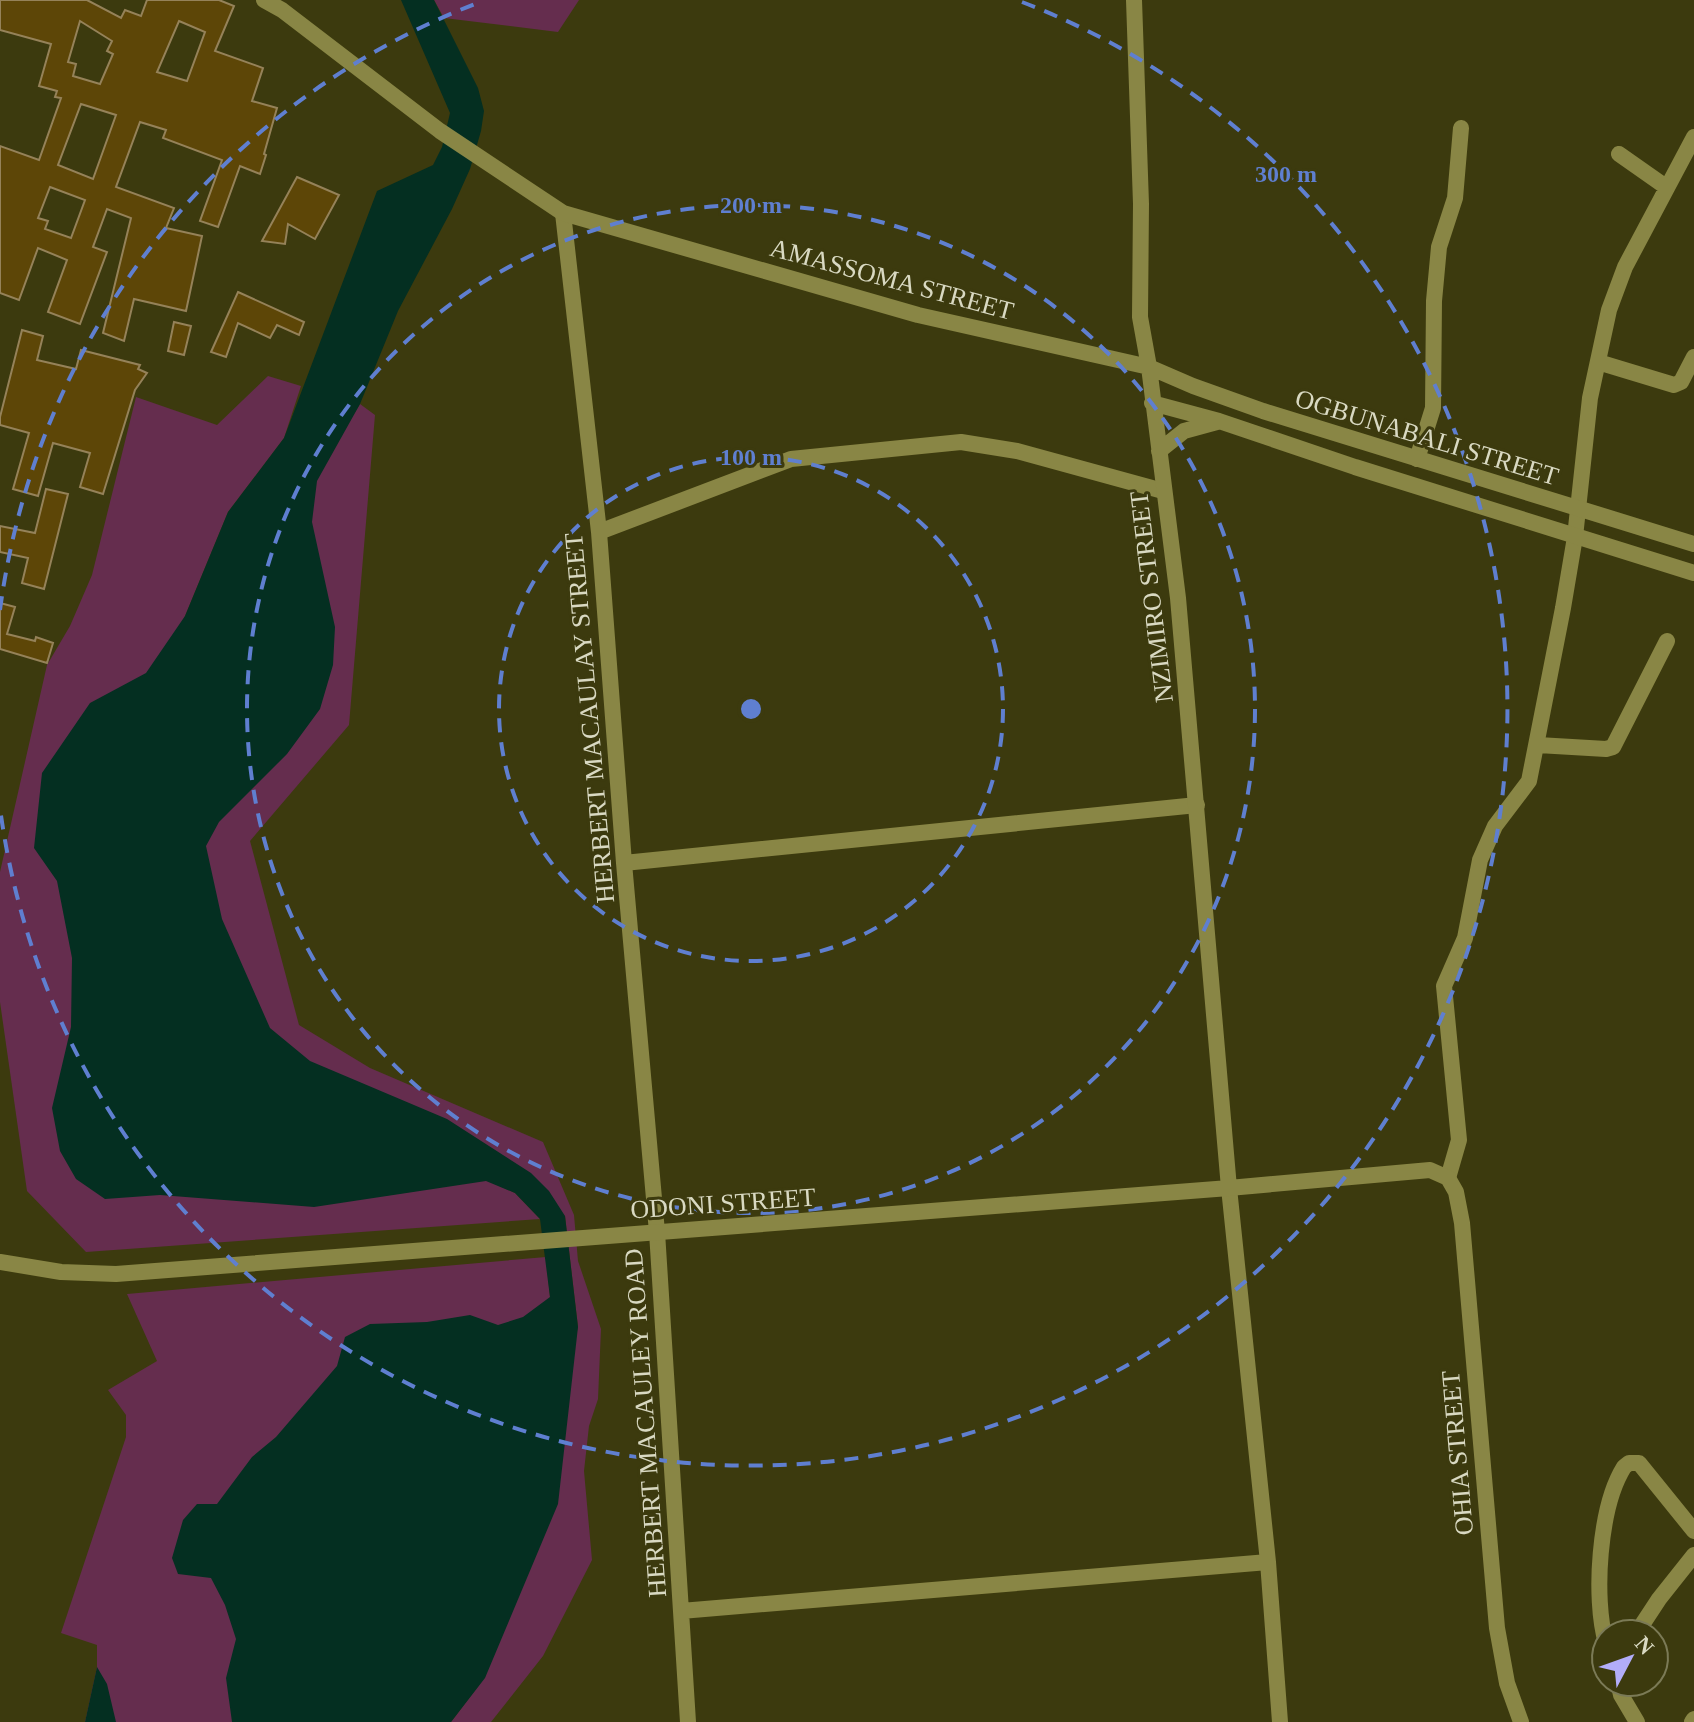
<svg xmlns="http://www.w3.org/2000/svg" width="1694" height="1722" font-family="Georgia,serif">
	<rect width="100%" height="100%" fill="#3c3a0e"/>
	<!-- green -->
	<path fill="#652d4e" d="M434,0h145l-21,32 -114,-14z
		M268,376l33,10 -17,52 -56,74 -43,104 -74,215 272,365 103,-16 29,13 25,26 -454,33 -59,-61 -27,-189v-130l47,-207 23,-39 22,-51 44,-178 81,28z
		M360,404l15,11 -26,310 -99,116 49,184 71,43 173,74 31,73 4,46 23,68 -3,70 -9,27 -5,45 8,89 -49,96 -52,66h-40l34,-45 93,-350 -13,-111 -117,-64 -308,-180 132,-426z
		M546,1257l4,40 -163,425h-302l12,-55v-22l-36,-12 65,-196v-22l-18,-25 49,-29 -30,-67z"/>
	<!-- water -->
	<path fill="#042f21" d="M401,0h33l44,88 6,23 -3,20 -11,38 -18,40 -54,102 -38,93 -43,77 -5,41 23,105 -2,38 -13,44 -33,45 -68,68 -13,24 16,73 48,109 40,33 137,58 84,54 18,18 16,25 13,111 -20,177 -73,174 -34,44h-219l-6,-44 10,-39 -11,-34 -14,-27 -33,-4 -6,-16 11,-38 14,-16h20l35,-47 24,-20 61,-71 8,-29 25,-13 57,-2 43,-7 28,10 25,-8 27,-20 -10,-78 -25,-26 -29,-12 -172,26 -154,-12 -55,4 -29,-20 -16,-28 -8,-43 19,-81 1,-69 -15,-77 -23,-33 8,-75 48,-70 56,-30 39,-57 43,-104 56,-74 93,-247 56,-26 9,-18 8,-34z
		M97,1667l10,17 9,38h-31z"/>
	<!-- building -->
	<path fill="#5d4607" stroke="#958259" stroke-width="2" fill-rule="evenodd" d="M0,0h87l34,18 4,-8 16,6 6,-16h72l15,6 -19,45 48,17 -11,33 25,7 -13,46 2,1 -6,19 -20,-8 -22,61 -18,-6 22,-61 -59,-22 3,-8 -26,-8 -24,65 58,21 -8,20 36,8 -16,75 -52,-12 -10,42 -21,-8 28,-115 -24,-9 -14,38 14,5 -27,72 -32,-12 19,-52 -29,-12 -19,52 -19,-7v-147l39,14 22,-62 -6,-1 2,-6 -18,-5 12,-42 -51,-14zM80,21l32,20 -5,10 6,3 -13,30 -27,-8 3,-12 -8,-2zM179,21l26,11 -18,49 -30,-9zM81,104l35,11 -23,64 -35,-14zM50,187l35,13 -14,38 -26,-9 3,-8 -10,-3z
		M297,177l42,18 -24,44 -27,-15 -3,20 -23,-3z
		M238,292l66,30 -5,13 -22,-10 -7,13 -32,-15 -12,34 -15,-5z
		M174,322l17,4 -7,29 -16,-4z
		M22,330l21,6 -6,24 39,9 5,-19 59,15 -2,4 9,4 -12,17 -32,104 -23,-7 10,-34 -37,-10 -15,53 -25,-7 16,-56 -29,-8v-8z
		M46,489l22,5 -24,95 -22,-6 6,-25 -28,-6v-26l35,7z
		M0,603l15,4 -8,27 28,7 1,-4 17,6 -6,20 -47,-14z"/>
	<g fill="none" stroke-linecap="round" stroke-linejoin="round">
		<!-- minor -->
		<path stroke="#898645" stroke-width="16" d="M1619,154l47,33
			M563,213l36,319 25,331 33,369 31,490
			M1598,362l76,23 7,-3 13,-25
			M1417,459l16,-51 1,-107 5,-54 16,-49 6,-70
			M599,532l192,-73 170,-17 56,9 146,40
			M1538,745l68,4 7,-2 54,-106
			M624,863l573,-58
			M1448,1178l11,-38 -15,-154 21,-48 15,-78 15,-34 34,-45 34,-173 12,-71 15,-139 19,-88 16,-43 69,-130
			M1229,1188l39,374 12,160
			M681,1611l587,-49
			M1636,1634l23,-35 35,-44
			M1606,1643c-13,-45 -7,-136 18,-176l5,-4h10l55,68
			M1618,1682l3,13 16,27
			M1692,1722l2,-3"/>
		<!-- tertiary -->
		<path stroke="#898645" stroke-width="16" d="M264,0l18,10 158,121 123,82 355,102 231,52 44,19 70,25 431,133
			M1134,0l7,204 -1,113 9,50 29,231 51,590
			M1152,403l67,18 136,46 339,106
			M1159,451l25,-20 33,-9
			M0,1262l61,10 55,2 1113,-86 201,-18 18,8 8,14 6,31 35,405 10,55 14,39"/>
	</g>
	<!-- distance rings -->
	<g fill="none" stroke="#5f7fd0" stroke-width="4" stroke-dasharray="14 10">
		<circle cx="751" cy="709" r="252"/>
		<circle cx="751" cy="709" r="504"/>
		<path d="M0 610A757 757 0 0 1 480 2M1022 2A757 757 0 1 1 0 808"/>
	</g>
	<g text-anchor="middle" stroke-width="6" stroke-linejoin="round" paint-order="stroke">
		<!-- street labels -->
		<g font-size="26" fill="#d9d9c2" stroke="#3c3a0e">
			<text transform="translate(892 279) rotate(15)" y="9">AMASSOMA STREET</text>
			<text transform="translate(1427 437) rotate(17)" y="9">OGBUNABALI STREET</text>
			<text transform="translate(1151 597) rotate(-97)" y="9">NZIMIRO STREET</text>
			<text transform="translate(589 718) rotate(-95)" y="9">HERBERT MACAULAY STREET</text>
			<text transform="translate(723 1203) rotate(-4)" y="9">ODONI STREET</text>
			<text transform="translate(645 1423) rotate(-94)" y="9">HERBERT MACAULEY ROAD</text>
			<text transform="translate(1457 1453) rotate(-95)" y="9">OHIA STREET</text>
		</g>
	</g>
	<circle cx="751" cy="709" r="12" fill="#5f7fd0" stroke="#3c3a0e" stroke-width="4"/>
	<g font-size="24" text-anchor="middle" font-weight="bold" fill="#5f7fd0" stroke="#3c3a0e" stroke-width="6" stroke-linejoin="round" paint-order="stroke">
		<text x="1286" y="182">300 m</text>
		<text x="751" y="213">200 m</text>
		<text x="751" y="465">100 m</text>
	</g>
	<!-- north arrow -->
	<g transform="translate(1630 1658) rotate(49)"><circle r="38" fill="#3c3a0e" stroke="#7b7a56" stroke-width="2"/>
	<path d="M0-6L14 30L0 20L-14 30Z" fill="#b2adf9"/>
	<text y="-12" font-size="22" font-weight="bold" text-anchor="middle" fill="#d9d9c2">N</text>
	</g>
</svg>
